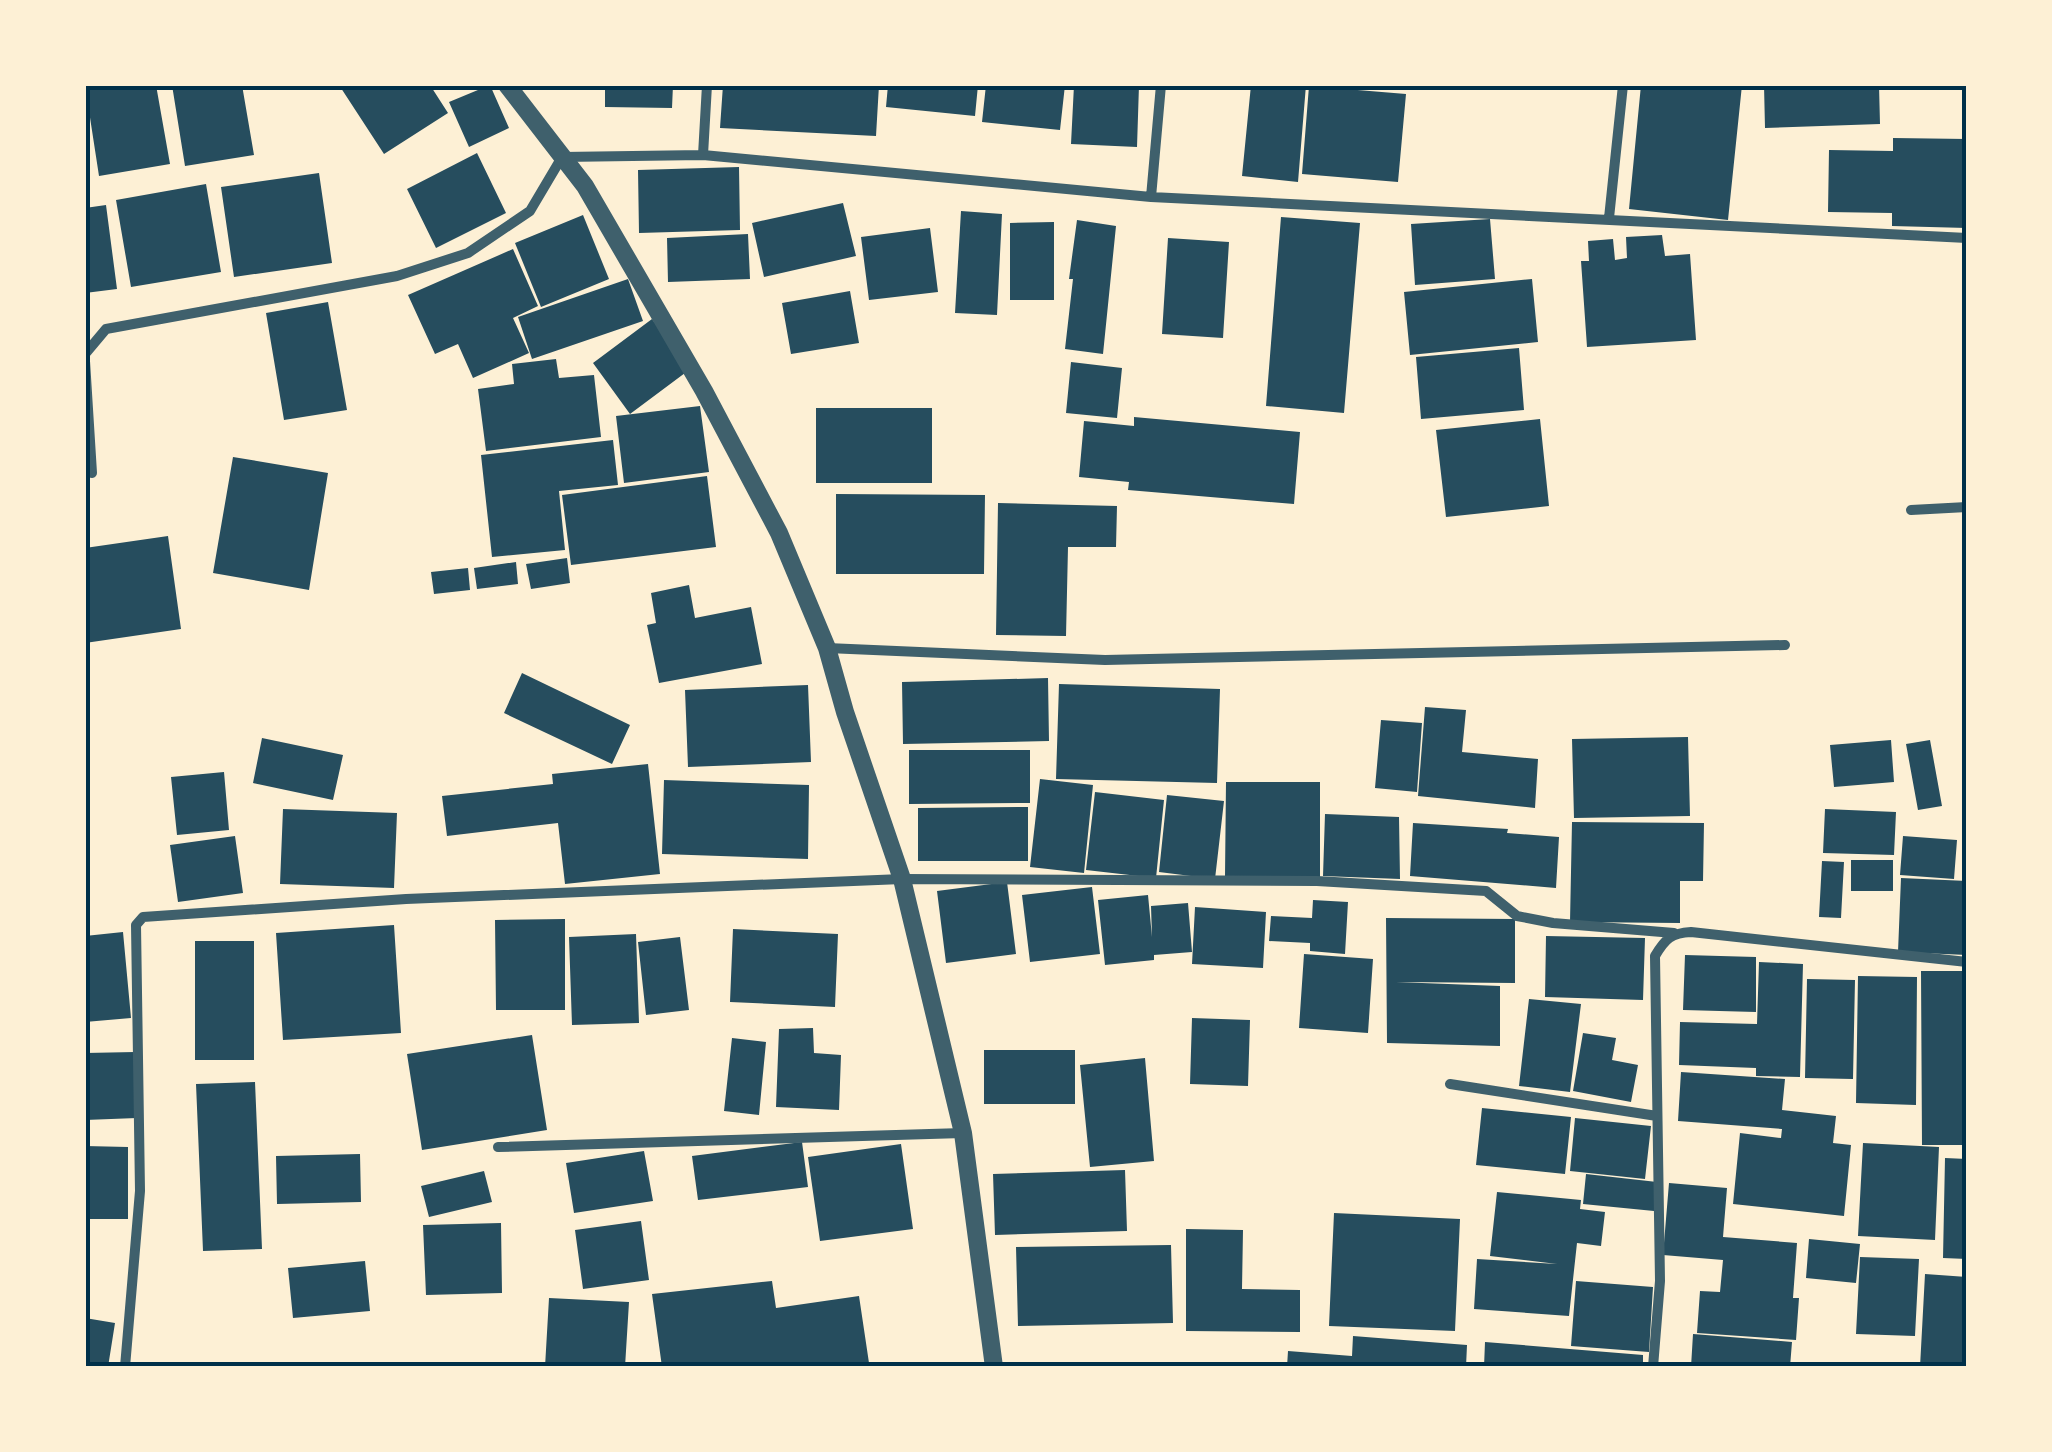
<svg xmlns="http://www.w3.org/2000/svg" width="2052" height="1452" font-family="Barlow,sans-serif">
	<rect width="100%" height="100%" fill="#fdf0d5"/>
	<!-- building -->
	<path fill="#264d5e" d="M85,85h71l14,79 -71,12z
		M172,85h70l12,70 -69,11z
		M339,85h91l18,28 -64,41z
		M490,85l19,43 -40,19 -20,-45z
		M605,85h68l-1,23 -67,-1z
		M723,85h156l-3,51 -156,-8z
		M888,85h90l-3,31 -89,-9z
		M986,85h79l-5,45 -78,-8z
		M1074,85h65l-2,62 -66,-3z
		M1251,85h55l-8,97 -56,-6z
		M1641,85h101l-14,135 -99,-11z
		M1764,85h115l1,39 -115,4z
		M1309,86l97,8 -8,88 -96,-8z
		M1893,138l74,1v89l-75,-2v-13l-64,-1 1,-62 64,1z
		M477,153l29,60 -70,35 -29,-59z
		M739,167l1,63 -101,3 -1,-63z
		M319,173l13,90 -98,14 -13,-90z
		M206,184l15,88 -90,15 -15,-87z
		M843,203l13,53 -92,21 -12,-54z
		M106,205l11,84 -32,4v-85z
		M961,211l41,3 -5,101 -42,-2z
		M583,215l26,64 -68,28 -26,-64z
		M1281,217l79,6 -16,190 -78,-7z
		M1490,219l5,60 -80,6 -4,-61z
		M1077,220l39,6 -13,128 -38,-5 8,-70h-4z
		M1054,222v78h-44v-77z
		M930,228l8,64 -69,8 -8,-63z
		M748,234l2,45 -82,3 -1,-44z
		M1662,235l3,21 25,-2 6,86 -109,7 -6,-86h8l-1,-20 25,-2 2,21 12,-2 -1,-21z
		M1168,238l61,4 -6,96 -61,-4z
		M513,249l25,57 -25,12 16,35 -56,25 -15,-34 -23,10 -27,-59z
		M628,279l15,42 -111,38 -14,-42z
		M1532,279l6,63 -128,13 -6,-63z
		M850,291l9,52 -68,11 -9,-51z
		M328,302l19,108 -63,10 -18,-107z
		M652,319l37,51 -59,44 -37,-51z
		M1519,348l5,62 -103,9 -5,-62z
		M556,359l3,19 35,-3 7,62 -115,14 -8,-62 36,-5 -2,-20z
		M1071,362l51,6 -5,50 -51,-5z
		M700,406l9,66 -85,11 -8,-67z
		M816,408h116v75h-116z
		M1134,417l166,15 -6,72 -166,-14 1,-8 -50,-5 5,-56 50,5z
		M1540,419l9,87 -103,11 -10,-87z
		M613,440l5,45 -59,6 6,59 -73,7 -11,-102z
		M233,457l95,16 -19,117 -96,-17z
		M707,476l9,71 -145,18 -9,-70z
		M836,494l149,1 -1,79h-148z
		M998,503l119,3 -1,41h-48l-2,89 -70,-1z
		M168,536l13,93 -96,14v-95z
		M567,558l3,25 -39,6 -5,-25z
		M516,562l2,22 -41,5 -3,-21z
		M468,568l2,22 -36,4 -3,-22z
		M689,585l6,33 56,-11 11,57 -103,19 -12,-58 9,-2 -5,-30z
		M522,673l108,52 -18,39 -108,-51z
		M1048,678l1,63 -146,3 -1,-62z
		M1059,684l161,5 -3,94 -161,-4z
		M808,685l3,77 -123,5 -3,-77z
		M1425,707l41,3 -4,42 76,7 -3,49 -117,-12z
		M1381,720l41,3 -5,69 -42,-4z
		M1688,737l2,79 -116,2 -2,-79z
		M262,738l81,17 -10,45 -80,-17z
		M1891,740l3,42 -60,5 -4,-42z
		M1930,740l12,66 -24,4 -12,-66z
		M909,750h121v53l-121,1z
		M648,764l12,110 -95,10 -7,-61 -111,13 -5,-40 111,-12 -1,-10z
		M224,772l5,58 -52,5 -6,-58z
		M1040,779l53,6 -9,88 -54,-6z
		M664,780l145,5 -1,74 -146,-5z
		M1226,782h94v95l-95,-1z
		M1095,792l69,8 -8,78 -70,-8z
		M1167,795l57,6 -9,78 -56,-7z
		M1028,807v54h-110v-53z
		M283,809l114,4 -3,75 -114,-4z
		M1825,809l71,3 -2,43 -71,-2z
		M1325,814l74,3 1,62 -77,-3z
		M1572,822l132,1 -1,58h-23v42l-110,-1z
		M1413,823l95,6 -1,4 52,4 -3,51 -146,-12z
		M235,836l8,57 -65,9 -8,-57z
		M1903,836l54,4 -3,39 -54,-4z
		M1851,860h42v31h-42z
		M1822,861l22,1 -3,56 -22,-1z
		M1901,878l66,3v74l-69,-3z
		M1007,882l9,72 -70,9 -9,-72z
		M1092,887l8,67 -70,8 -8,-67z
		M1148,895l4,42 -1,-31 37,-3 4,49 -38,3v5l-49,5 -7,-65z
		M1313,900l35,2 -3,52 -35,-3v-8l-41,-2 2,-25 41,2z
		M1195,907l71,5 -3,56 -71,-4z
		M1386,918l129,1v64l-119,-1 104,4v60l-113,-3z
		M565,919v91h-69l-1,-90z
		M394,925l7,108 -118,7 -7,-107z
		M733,929l105,5 -3,73 -105,-5z
		M123,932l8,86 -46,4v-86z
		M636,934l3,89 -67,2 -3,-88z
		M1546,936l99,2 -2,62 -98,-3z
		M680,937l9,73 -43,5 -8,-73z
		M195,941h59v119h-59z
		M1304,954l69,5 -5,74 -69,-5z
		M1685,955l71,2v55l-73,-2z
		M1759,962l44,2 -3,113 -44,-1v-8l-77,-3 1,-43 77,2z
		M1921,971h46v174h-45z
		M1858,976l59,1 -1,128 -60,-2z
		M1807,979l48,1 -2,99 -48,-1z
		M1529,999l52,5 -11,88 -51,-6z
		M1192,1018l58,2 -2,66 -58,-2z
		M813,1028l1,25 27,2 -2,55 -63,-3 3,-78z
		M1583,1033l33,5 -4,22 26,5 -7,37 -58,-11z
		M532,1035l15,95 -125,20 -15,-96z
		M732,1038l34,4 -7,73 -35,-4z
		M984,1050h91v54h-91z
		M135,1052l2,66 -52,2v-67z
		M1145,1058l9,103 -64,6 -10,-102z
		M1681,1072l104,7 -3,31 54,6 -3,27 18,2 -7,71 -111,-12 7,-71 41,5 1,-9 -104,-8z
		M255,1082l7,167 -59,2 -7,-167z
		M1482,1108l89,9 -6,57 -89,-9z
		M1575,1118l76,8 -6,53 -75,-8z
		M802,1142l6,45 -110,13 -6,-44z
		M1863,1143l76,4 -4,93 -77,-4z
		M901,1144l12,85 -93,12 -12,-84z
		M85,1146l43,1v72h-43z
		M644,1151l9,50 -79,12 -8,-50z
		M360,1154l1,48 -84,2 -1,-48z
		M1945,1158l22,1v100l-24,-1z
		M1125,1170l2,61 -132,4 -2,-61z
		M484,1171l8,31 -63,15 -8,-31z
		M1586,1174l71,8 -3,29 -71,-7z
		M1669,1183l58,5 -4,49 74,6 -4,55h6l-3,42 -99,-7 3,-42 20,1 3,-32 -60,-5z
		M1497,1192l84,8 -1,9 25,3 -4,34 -24,-3 -8,73 -95,-7 3,-50 80,5 -67,-8z
		M1334,1213l126,6 -5,112 -126,-5z
		M641,1221l8,59 -66,9 -8,-59z
		M501,1223l1,70 -76,2 -3,-70z
		M1186,1229l57,1 -1,59 58,1v42l-114,-1z
		M1809,1239l51,5 -4,39 -50,-5z
		M1171,1245l2,78 -155,3 -2,-79z
		M1860,1257l59,2 -4,77 -59,-2z
		M365,1261l5,50 -77,7 -5,-50z
		M1925,1274l42,3 -2,90h-45z
		M772,1281l4,27 83,-12 10,67 -27,4h-180l-10,-73z
		M1576,1281l77,6 -4,65 -78,-6z
		M549,1298l80,4 -4,65h-80z
		M85,1318l30,5 -7,44h-23z
		M1693,1334l99,8 -2,25h-99z
		M1353,1336l114,9 -1,22h-179l1,-16 64,5z
		M1485,1342l158,13v12h-159z"/>
	<g fill="none" stroke-linecap="round" stroke-linejoin="round">
		<!-- minor -->
		<path stroke="#3f606c" stroke-width="10" d="M703,155l4,-70
			M1151,197l10,-112
			M1609,218l14,-133
			M85,354l21,-25 291,-53 71,-23 62,-42 32,-54 141,-2 448,42 816,41
			M85,361l7,112
			M1911,510l56,-3
			M827,648l278,12 680,-15
			M1450,1084l207,32
			M498,1147l465,-14
			M125,1367l15,-176 -4,-266 7,-8 263,-18 496,-20 415,2 169,10 31,25 36,7 121,10
			M1653,1367l7,-86 -5,-325c10,-17 16,-23 36,-24l276,30"/>
		<!-- tertiary -->
		<path stroke="#3f606c" stroke-width="18" d="M507,85l78,101 119,205 75,142 48,115 18,64 57,167 61,254 31,234"/>
	</g>
	<!-- border -->
	<rect width="2052" height="1452" fill="none" stroke="#fdf0d5" stroke-width="175"/>
	<rect x="88" y="88" width="1876" height="1276" fill="none" stroke="#003049" stroke-width="4"/>
</svg>
